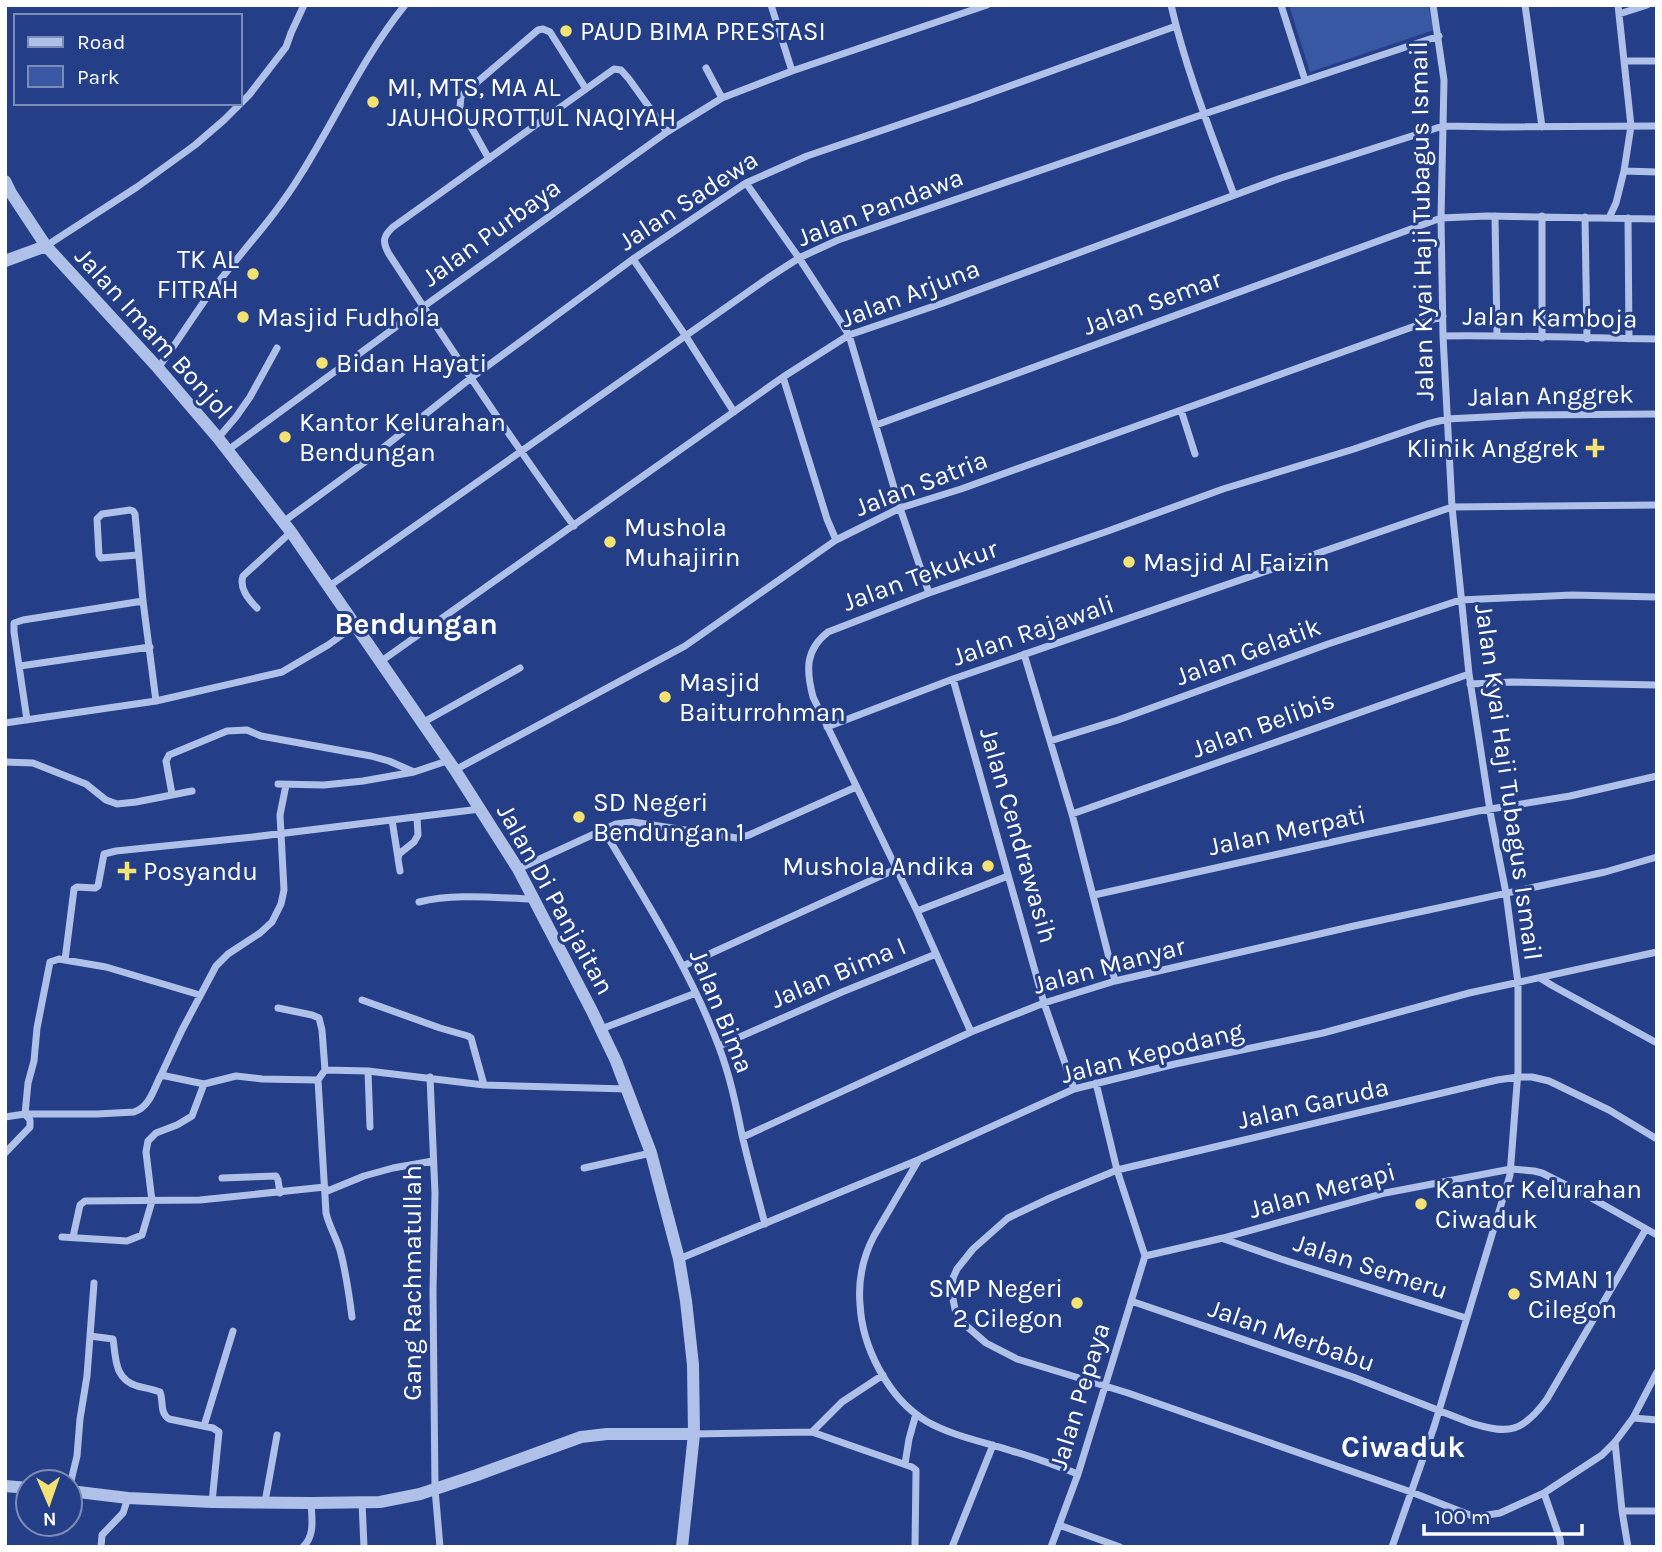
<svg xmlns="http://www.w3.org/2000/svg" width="1662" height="1552" font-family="Karla,sans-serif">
	<rect width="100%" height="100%" fill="#243f87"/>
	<!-- green -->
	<path fill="#3858a4" d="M1289,5h139l6,25 -124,42z"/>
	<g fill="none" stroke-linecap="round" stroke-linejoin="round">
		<!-- minor -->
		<path stroke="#afc0e9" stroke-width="7" d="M771,5l21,66
			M1171,5c15,65 40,128 63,190
			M1281,5l24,75
			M1525,5l17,122
			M1619,14l28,-9
			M1625,61h32
			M706,68l16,30
			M489,159l-29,-52 1,-11 77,-66 5,-1 7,3 36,57
			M1624,171l33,1
			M746,183l53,75 50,77 51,173 29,85
			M1495,216l2,119
			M1585,217l2,122
			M1609,218l7,-15 8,-32 7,-45 -13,-121
			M1628,218l1,121
			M46,246l91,-59 58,-42 29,-25 25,-25 37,-48 5,-14 13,-28
			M633,259l52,76 49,77
			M1443,336c71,-1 142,2 214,3
			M1542,338v-122
			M158,368c18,-24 34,-50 52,-75 30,-40 65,-76 91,-119 35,-56 62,-117 104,-169
			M783,377l44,142 9,21
			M1181,410l14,44
			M876,425l565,-207 46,-2 170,3
			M218,438l18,-21 14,-20 27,-49
			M228,450l195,-143 244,-175 55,-34 70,-27 195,-66
			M283,522l86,-63 102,-81 162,-119 113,-76 61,-27 164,-56 205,-74
			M574,526c-65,-89 -125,-180 -185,-272 -7,-12 -6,-18 4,-27l221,-158 7,1 8,9 38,53
			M138,555l-37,3 -2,-3 -2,-36 5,-5 28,-4 3,1 2,3 8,87 13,100
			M328,587l440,-309 31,-20 39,-18 366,-126 235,-78
			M257,608c-9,-9 -18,-20 -14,-32l48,-44
			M1024,654l48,160 43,167
			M380,662l403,-285 66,-42 94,-32 338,-125 162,-52 59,1 155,-1
			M20,666l130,-19
			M953,679l91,324 30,86
			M1470,684l42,-2 145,3
			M27,720l-13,-88v-9l9,-3 120,-19
			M5,723l151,-22 126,-29 46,-27 28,-20
			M422,723l98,-55
			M827,727l126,-48 499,-172 205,-2
			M1050,741l68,-21 210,-76 132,-44 112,-5 85,2
			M5,762l28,1 53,21 20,16 11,4 19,-2 56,-11
			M455,770l230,-124 151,-106 64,-32 61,-19 482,-173
			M278,784l46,1 39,-4 51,-9
			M172,794l-6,-33 3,-6 58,-24 20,-1 14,6 110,20 18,5 25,11 33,-11
			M1072,814l397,-140
			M392,820l6,38
			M603,829c42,71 87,140 116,218 11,29 17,58 23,88 7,30 15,59 23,89
			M518,869l98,-45 17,-2 104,16 12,-3 107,-48
			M400,871l-2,-12 1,-5 15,-12 4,-7 -1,-18
			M1094,895l270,-60 114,-24 92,-15 87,-20
			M419,902c36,-9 77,-4 115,-3
			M917,911l91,-35
			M65,960l9,-71 3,-2 18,1 3,-2 6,-32 12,-3 137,-14 227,-28
			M683,966l213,-97
			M1540,978l13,8 104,57
			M362,1000l78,28 28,8 3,2 13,47
			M278,1008l34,7 7,3 3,12 3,40
			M601,1029l95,-36
			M971,1032l-54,-121 -104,-214c-7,-27 -8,-47 15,-65l101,-39 179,-62 115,-42 131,-40 73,-25 20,-5 81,-4 129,-1
			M719,1046l123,-54 94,-38
			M368,1071l2,56
			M161,1075l21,-45 34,-64 12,-12 32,-21 12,-11 9,-18 3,-14 -4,-75 6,-30
			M430,1077l5,116 -2,99 2,197 5,58
			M318,1080l8,133c3,13 10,24 14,37 6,22 9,44 12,67
			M1096,1083l21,87 28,86
			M5,1117l20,-3h72l37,-2c16,-5 20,-24 27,-37l43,9
			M743,1137l228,-105 73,-29 71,-22 239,-55 251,-54 52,-15
			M1657,1139l-48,-29 -60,-29 -17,-4h-14l-21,3 -380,90 -67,28 -42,20 -35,31 -16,20 -4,9 -1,16 4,20 7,9 23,20 31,16 111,34 283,99 64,25 25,-4 44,-20 58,-38 13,-13 18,-24 24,-46
			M5,1153l25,-26v-7l-5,-6 3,-31 6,-22 3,-33 13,-66 9,-3 47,8 94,28
			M918,1161l-44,75c-11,21 -16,44 -14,68 2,43 28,94 66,117 26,15 58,21 86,30 23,6 44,15 66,23
			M584,1168l67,-15
			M222,1178l54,-2 2,4 2,13
			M325,1192l39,-16 29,-8 40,-7
			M62,1237l65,4 15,-6 10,-34 -6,-49 2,-11 8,-8 21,-8 15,-9 12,-32 32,-8 26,3 56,1 7,-10 43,1 116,14 143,4
			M73,1237l7,-32 5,-4 115,-1 125,-13
			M1224,1239l57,20 185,59
			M1145,1256l78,-18 162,-45 126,-24 23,2 8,2 44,22 71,40
			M679,1259l239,-99 156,-71 101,-25 148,-31 146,-40 188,-41
			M1131,1301l222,76 118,46c38,12 52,9 76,-24l99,-170
			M90,1336l23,3c3,19 1,40 24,47 8,2 15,3 23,6 4,10 -1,20 9,27l44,9 6,4 -7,70
			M1633,1418l24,2
			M204,1426l29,-95
			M812,1432l30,-30 41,-27
			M694,1434l118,-2 100,35 4,3v3l-1,74
			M1615,1442l7,69 6,36
			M905,1464l4,-25 7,-25
			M70,1485l7,-29 3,-37 7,-43 7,-93
			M1544,1493l16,46 1,8
			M265,1502l12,-67
			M362,1502l2,45
			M1622,1511h35
			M1059,1525l61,22
			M101,1547l1,-12 21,-22 5,-15
			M303,1547c12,-12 9,-27 8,-44
			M952,1547l41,-102
			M1051,1547l27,-73 67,-218
			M1392,1547l42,-120 76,-252 8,-104v-88l-12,-90 -15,-76 -22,-143 -17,-167 -9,-171 -2,-118 3,-138 -11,-75"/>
		<!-- tertiary -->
		<path stroke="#afc0e9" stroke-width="12" d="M5,181l6,12 35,53 112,122 60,70 73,94 164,238 63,99 74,142 24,50 35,92 28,106 7,42 7,64 1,69 -12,113
			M5,261l41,-15
			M5,1486l23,2
			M70,1491l58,7 84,4 99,1 69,-1 40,-8 57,-19 104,-38 26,-3h87"/>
	</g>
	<!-- markers -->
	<g fill="#f4e372" stroke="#243f87" stroke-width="2.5">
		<circle cx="566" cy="31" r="7"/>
		<circle cx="373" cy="102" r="7"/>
		<circle cx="253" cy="274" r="7"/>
		<circle cx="243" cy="317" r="7"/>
		<circle cx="322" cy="363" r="7"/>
		<circle cx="285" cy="437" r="7"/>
		<path d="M1591.5 437.5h7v7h7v7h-7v7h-7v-7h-7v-7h7z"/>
		<circle cx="610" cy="542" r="7"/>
		<circle cx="1129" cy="562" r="7"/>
		<circle cx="665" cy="697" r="7"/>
		<circle cx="579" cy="817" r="7"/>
		<circle cx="988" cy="866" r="7"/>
		<path d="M123.5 860.5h7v7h7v7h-7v7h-7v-7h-7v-7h7z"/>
		<circle cx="1421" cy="1204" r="7"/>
		<circle cx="1514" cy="1294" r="7"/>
		<circle cx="1077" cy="1303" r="7"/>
	</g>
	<g text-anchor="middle" stroke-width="6" stroke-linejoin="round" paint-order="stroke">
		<!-- poi labels -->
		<g font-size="26" fill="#fff" stroke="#243f87" text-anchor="start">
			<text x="580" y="40">PAUD BIMA PRESTASI</text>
			<text x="387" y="96">MI, MTS, MA AL<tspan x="387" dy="30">JAUHOUROTTUL NAQIYAH</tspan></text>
			<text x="239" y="268" text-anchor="end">TK AL<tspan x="239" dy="30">FITRAH</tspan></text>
			<text x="257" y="326">Masjid Fudhola</text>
			<text x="336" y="372">Bidan Hayati</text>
			<text x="299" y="431">Kantor Kelurahan<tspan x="299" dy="30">Bendungan</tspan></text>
			<text x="1579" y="457" text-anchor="end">Klinik Anggrek</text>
			<text x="624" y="536">Mushola<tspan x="624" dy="30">Muhajirin</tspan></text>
			<text x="1143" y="571">Masjid Al Faizin</text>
			<text x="679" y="691">Masjid<tspan x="679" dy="30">Baiturrohman</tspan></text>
			<text x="593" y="811">SD Negeri<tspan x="593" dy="30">Bendungan 1</tspan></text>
			<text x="974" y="875" text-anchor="end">Mushola Andika</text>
			<text x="143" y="880">Posyandu</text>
			<text x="1435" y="1198">Kantor Kelurahan<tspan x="1435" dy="30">Ciwaduk</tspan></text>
			<text x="1528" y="1288">SMAN 1<tspan x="1528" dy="30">Cilegon</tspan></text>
			<text x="1063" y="1297" text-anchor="end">SMP Negeri<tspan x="1063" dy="30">2 Cilegon</tspan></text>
		</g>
		<!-- street labels -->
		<g font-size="26" fill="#fff" stroke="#243f87">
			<text transform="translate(688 200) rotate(-33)" y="9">Jalan Sadewa</text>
			<text transform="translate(880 207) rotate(-21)" y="9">Jalan Pandawa</text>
			<text transform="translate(1421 221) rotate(-91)" y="9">Jalan Kyai Haji Tubagus Ismail</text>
			<text transform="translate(491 232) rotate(-36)" y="9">Jalan Purbaya</text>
			<text transform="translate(910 293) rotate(-21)" y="9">Jalan Arjuna</text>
			<text transform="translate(1152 302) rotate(-20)" y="9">Jalan Semar</text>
			<text transform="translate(1550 317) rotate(1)" y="9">Jalan Kamboja</text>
			<text transform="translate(154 333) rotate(48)" y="9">Jalan Imam Bonjol</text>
			<text transform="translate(1551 395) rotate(-1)" y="9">Jalan Anggrek</text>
			<text transform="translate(921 483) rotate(-21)" y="9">Jalan Satria</text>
			<text transform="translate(920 575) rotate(-20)" y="9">Jalan Tekukur</text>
			<text transform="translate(1033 630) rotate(-19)" y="9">Jalan Rajawali</text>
			<text transform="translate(1248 651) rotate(-20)" y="9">Jalan Gelatik</text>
			<text transform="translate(1263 724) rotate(-20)" y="9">Jalan Belibis</text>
			<text transform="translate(1509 782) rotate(82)" y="9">Jalan Kyai Haji Tubagus Ismail</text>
			<text transform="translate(1287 830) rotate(-12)" y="9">Jalan Merpati</text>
			<text transform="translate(1019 835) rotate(74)" y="9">Jalan Cendrawasih</text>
			<text transform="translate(556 899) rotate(61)" y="9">Jalan Di Panjaitan</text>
			<text transform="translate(1109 965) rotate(-15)" y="9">Jalan Manyar</text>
			<text transform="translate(838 972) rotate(-23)" y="9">Jalan Bima I</text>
			<text transform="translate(722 1011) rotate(68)" y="9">Jalan Bima</text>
			<text transform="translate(1152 1052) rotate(-14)" y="9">Jalan Kepodang</text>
			<text transform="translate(1313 1103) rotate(-13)" y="9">Jalan Garuda</text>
			<text transform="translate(1322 1190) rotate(-15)" y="9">Jalan Merapi</text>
			<text transform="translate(1371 1266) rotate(18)" y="9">Jalan Semeru</text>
			<text transform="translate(412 1283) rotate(-90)" y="9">Gang Rachmatullah</text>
			<text transform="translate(1292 1335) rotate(19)" y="9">Jalan Merbabu</text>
			<text transform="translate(1079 1396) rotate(-73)" y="9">Jalan Pepaya</text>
		</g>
		<!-- quarter labels -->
		<g font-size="30" font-weight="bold" fill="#fff" stroke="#243f87">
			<text x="416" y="634">Bendungan</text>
			<text x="1403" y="1457">Ciwaduk</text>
		</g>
	</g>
	<!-- border -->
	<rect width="1662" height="1552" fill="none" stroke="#ffffff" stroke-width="14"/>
	<!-- legend -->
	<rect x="14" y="14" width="228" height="91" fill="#243f87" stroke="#7c8cb7" stroke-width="2"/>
	<rect x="28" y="37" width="35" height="10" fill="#afc0e9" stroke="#7c8cb7" stroke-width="2"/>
	<text x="77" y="49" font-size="21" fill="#ffffff">Road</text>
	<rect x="28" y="66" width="35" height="21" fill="#3858a4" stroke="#7c8cb7" stroke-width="2"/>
	<text x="77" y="84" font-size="21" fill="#ffffff">Park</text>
	<!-- north arrow -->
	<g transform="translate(49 1503) rotate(178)"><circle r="33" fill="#243f87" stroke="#7c8cb7" stroke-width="2"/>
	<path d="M0-5L12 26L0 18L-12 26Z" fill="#f4e372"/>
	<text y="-10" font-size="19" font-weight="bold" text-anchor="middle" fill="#ffffff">N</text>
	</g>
	<!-- scale -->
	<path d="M1424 1524v10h158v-10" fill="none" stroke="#ffffff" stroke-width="3.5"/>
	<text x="1434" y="1524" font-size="21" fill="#ffffff" stroke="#243f87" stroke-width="5" paint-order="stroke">100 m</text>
</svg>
